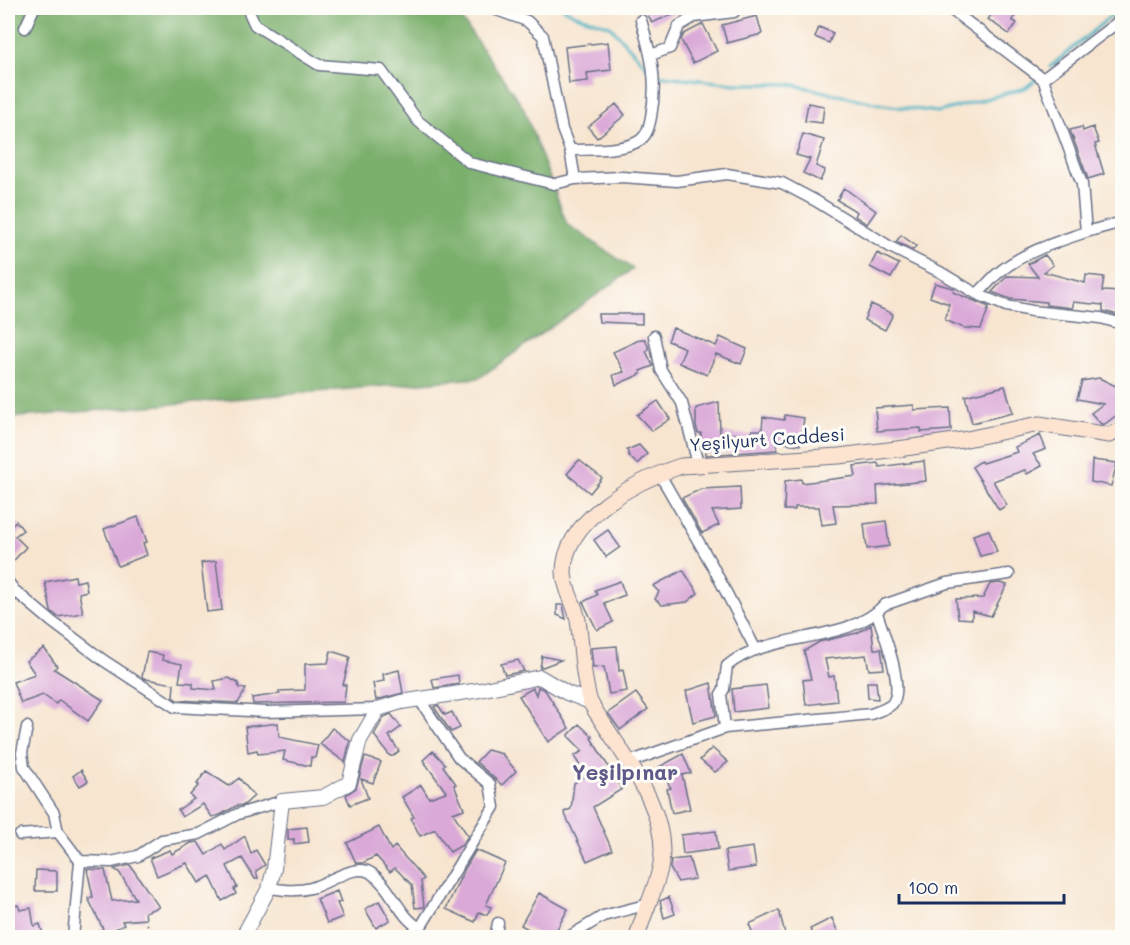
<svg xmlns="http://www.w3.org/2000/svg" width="1130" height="945" font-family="Mali,sans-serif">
	<rect width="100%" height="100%" fill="#fdfcf7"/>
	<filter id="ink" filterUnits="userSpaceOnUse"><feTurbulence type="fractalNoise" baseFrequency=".0167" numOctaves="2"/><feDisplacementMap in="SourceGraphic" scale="12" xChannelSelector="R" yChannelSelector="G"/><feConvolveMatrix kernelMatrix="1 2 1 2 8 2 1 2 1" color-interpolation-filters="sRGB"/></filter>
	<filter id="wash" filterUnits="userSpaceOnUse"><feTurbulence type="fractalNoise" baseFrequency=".008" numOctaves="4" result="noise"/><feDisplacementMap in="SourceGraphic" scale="24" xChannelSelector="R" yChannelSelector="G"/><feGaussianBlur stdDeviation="1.35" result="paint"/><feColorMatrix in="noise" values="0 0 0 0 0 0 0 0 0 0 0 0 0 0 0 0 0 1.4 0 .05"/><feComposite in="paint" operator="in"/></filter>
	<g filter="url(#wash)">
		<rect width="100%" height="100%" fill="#f7e5d0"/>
		<!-- forest -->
		<path fill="#7aaf6c" stroke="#4a6f65" stroke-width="1.5" d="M8,8h446l69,99 44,117 66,45 -154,109 -471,40z"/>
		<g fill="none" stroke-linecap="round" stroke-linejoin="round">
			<!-- stream -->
			<path stroke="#45b0c3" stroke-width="3" d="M563,8l10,6 37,12 39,43
				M1050,67l67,-56 1,-3
				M656,75l79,9h55l94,21 54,7 87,-24 13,-10"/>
		</g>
		<g id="blocks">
			<!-- building -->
			<path fill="#daa9d8" d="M651,8h35l-34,15 -6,-13z
				M997,8h24l-9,12 5,3 -8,11 -21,-15z
				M757,16l5,18 -35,9 -5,-18z
				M703,24l14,27 -24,12 -12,-23 3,-6z
				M819,27l14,6 -4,10 -14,-6z
				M608,42l3,28 -24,3 1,8 -19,2 -4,-36z
				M808,103l16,3 -2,17 -17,-2z
				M616,104l9,11 -28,23 -9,-11z
				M1082,127l1,4 10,-4 6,16 -4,1 9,30 -16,5 -18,-49z
				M803,134l21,6 -8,26 9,4 -5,11 -17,-8 7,-14 -14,-4z
				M844,188l32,23 -9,13 -12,-8 2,-4 -20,-12z
				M901,235l15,11 -3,4 -17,-8z
				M877,253l22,11 -8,14 -21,-11z
				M1045,255l8,10 -9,7 41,11 1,-8 18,2 -2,14 20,1v24l-19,-5v-6l-30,-3v6l-27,-3v-3l-36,-3 -18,-7 15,-16 31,1 -10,-13z
				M935,283l17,5 2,1 -1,3 36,15 -8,22 -17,-1 -19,-8 4,-16 -19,-7z
				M871,304l22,10 -8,16 -21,-10z
				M598,314h44v10l-43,-2z
				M673,328l43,18 4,-9 27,12 -6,15 -25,-10 -9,21 -28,-12 6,-15 -17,-7z
				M641,339h4l3,7 1,4 -3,1 7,15 -13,5 1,3 -25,11 -3,-10 11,-3 -11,-20z
				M1099,378l23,11v22l-17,13h-4l-10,-11 12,-9 -26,-5 5,-18z
				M1005,386l8,27 -41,10 -7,-27z
				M658,401l12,18 -18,12 -15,-16z
				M719,402l1,31 32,2v-5h10l1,-13 21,3 1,-5 19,3 -4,27 -23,-3v8l-71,5v-6h-4l-1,-3v-13h-3l-2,-7v-18z
				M914,405v5l36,-2 1,22 -30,2v-4l-44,3 -2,-23z
				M1040,435l6,14 -13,5 9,12 -15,8 -2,-4 -32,11 14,24 -8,5 -27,-43 9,-6 1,2 35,-11 -2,-5z
				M639,445l8,9 -10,10 -8,-8 -2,-6z
				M579,460l23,18 -12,15 -23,-19z
				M1092,460l25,3 -6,23 -20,-4z
				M924,461l2,20 -49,5 1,18 -45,1 3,18 -14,2 -3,-18h-24v3h-11l1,-29 16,-2 1,4 54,-7 -2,-10 24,-3 1,4z
				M740,487l1,22 -29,2 7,14 -17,8 -20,-35 19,-9z
				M138,517l9,25 -4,1 4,12 -29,11 -14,-37z
				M16,521l7,9 -8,6 11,11 -18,20v-37l1,1 2,-1 -2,-3z
				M886,521l3,25 -22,3 -3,-25z
				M608,530l12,17 -14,10 -12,-17z
				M989,530l8,22 -17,4 -7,-21z
				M216,561l6,49 -15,2 -6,-49z
				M683,570l15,23 -11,9 -25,3 -7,-6 4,-7 -6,-6z
				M75,576l1,6 9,-2 2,11 -8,2 4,20 -25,4 -7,-6 -6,-29z
				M620,581l5,14 -21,8 9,19 -16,8 -14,-28 14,-7 -2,-5z
				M1000,583l7,2 -16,31 -19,-5v8l-14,-1 -2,-19 27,-1 7,-14z
				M557,605h6l3,14 -9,-4z
				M871,625l3,24h7l3,20 -15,1 -3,-15 -41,4 4,18 5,-1 3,25 -31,4 -3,-25 8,-1 -7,-28 15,-9 38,-9z
				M617,646l2,25 4,-1 4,21 -18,3 -5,-27 -11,1 -2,-20z
				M44,648l13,18 -3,3 49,31 -15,21 -29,-21 -3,4 -13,-9 -22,8 -8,-21 22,-8 -9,-13z
				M331,651l19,6 -7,28h3l-2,17 -91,2 -1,-6 28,-4 -1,-3 26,-1v-26l23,-1z
				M147,652l16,3 -1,5 20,4 -3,18 14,1v5l23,2 -2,-9 15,-3 9,5 1,5 7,1 -8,14 -61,-3 -4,-3 1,-13 -28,-5 -4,-2z
				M542,656l19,4 -21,8z
				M518,660l6,11 -19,4 -4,-11z
				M399,670l4,23 -27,7 -3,-17 11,-2 -1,-7z
				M458,675l1,9 -25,4 -2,-9z
				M867,682h9l2,17 -10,-1z
				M711,683l5,33 -23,6 -7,-31z
				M766,685l3,23 -35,4 -2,-23z
				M538,687l7,3 24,38 -21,14 -29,-46 14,-8 3,7z
				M636,693l12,16 -28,21 -12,-17z
				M438,705l7,10 7,-3 8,16 -9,4 -17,-25z
				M391,714l10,13 -12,9 10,15 -6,5h-3l-16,-21 10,-18z
				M278,723l1,14 39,8 -3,13 -4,-1 -1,9 -27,-6 2,-9 -27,3 -1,-4 -9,2 -3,-25z
				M579,724l14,13 -2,1 31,51 -29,18 19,43 -25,11 -23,-49 7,-3 3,-26 12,-7 -12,-20 9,-5 -15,-15z
				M332,728l18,13 -5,21 -25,-18z
				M712,748l16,14 -13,10 -15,-12z
				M487,750l15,4 14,17 -14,14 -26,-23z
				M433,751l12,13 -2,2 13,18 -2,1 10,24 -11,4 15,23 -6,9 -12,7 -15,-23 -15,7 -9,-18 3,-1 -12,-20 19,-12 8,13 17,-6 -23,-32z
				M683,754l8,19 -9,2 8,34 -18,4 -5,-24 4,-1 -12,-21z
				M365,757l16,5 -8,21 -12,-4 7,19 -18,7 -4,-10 10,-7z
				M81,770l7,11 -8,5 -7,-10z
				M206,771l23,15 10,-8 15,18 -10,9 -8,1 -16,9 -8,2 -9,-13 -21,13 -4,-7 16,-11 -4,-4 9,-10 -2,-1z
				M307,827l2,15 -15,2v-5l-6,1v-11z
				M379,827l12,23 4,-4 29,33 -3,2 3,26 -9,1 -3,-23 -17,-17 -5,4 -14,-16 -13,7h-7l-9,-20z
				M716,831l2,18 -35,5 -2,-19z
				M245,836l6,18 5,-4 9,15 -9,6 2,7 -3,1 -13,-21 -15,8 10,21 -3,2 2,5 -14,7 -12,-25 -11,7 -12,-20 -30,13 -7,-18 20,-8 2,4 19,-11 7,-1 8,13 16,-11 3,6z
				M753,847l3,20 -28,4 -3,-20z
				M476,850l29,13 -19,42 5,2 -4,8 -8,-3 -4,10 -29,-13 17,-37z
				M689,858l6,21 -17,3 -8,-14 1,-8z
				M130,865l29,42 -14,5 1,7 -24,2 2,4 -13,6 2,7h-30l20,-9 -15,-31 5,-1 -6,-28 18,1 7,31 24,-2 -17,-27 -5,-3z
				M36,870l21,1v20h-22z
				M337,891l4,11 -4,1 6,14 -16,6 -10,-24z
				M539,893l29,16 -16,29h-8l-23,-13z
				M669,897l6,17 -11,4 -4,-17z
				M379,901l11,19 -14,8 -11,-19z
				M18,905l2,5 11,-2 3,18 6,-2 4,14h-36v-30z
				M779,910l7,28h-31l-6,-14z
				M832,918l8,20h-26l-4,-9z"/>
		</g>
	</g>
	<g filter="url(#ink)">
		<use href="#blocks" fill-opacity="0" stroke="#686f86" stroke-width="1.5"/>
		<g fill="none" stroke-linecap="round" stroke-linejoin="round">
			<!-- minor casing -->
			<g stroke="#686f86" stroke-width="13">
				<path id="minor" d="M247,8l8,17 64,40 62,5 37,51 52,42 84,21 21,-5 47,-2 55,4 50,-7 55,9 34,18 76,47 48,24 37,22 29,12 26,5 69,7 21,6
					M491,8l36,13 16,15 19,93 8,21 5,29
					M949,8l94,71 39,105 4,48c-30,10 -65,21 -89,42 -7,6 -13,14 -20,20
					M25,28l9,-20
					M651,55l19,-7 9,-22 15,-9 40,-5
					M1043,79l79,-60
					M570,150c21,-1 46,1 65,-7 12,-5 14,-16 16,-26 7,-38 0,-62 -10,-97
					M1086,232l36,-10
					M654,336l7,34 21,33 16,61
					M659,473l53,92 44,85
					M8,582l6,8 37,31 52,39 72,47 91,5 112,-3
					M8,603l6,-13
					M27,727l-5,26 2,14 30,46 4,19 22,29
					M725,728l-4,-34 3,-5 3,-23c40,-35 122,-22 157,-61l63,-22 62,-9
					M629,762l96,-34 146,-14c7,-3 16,-5 21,-10 14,-17 -9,-71 -15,-91
					M20,835l38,-3
					M269,888c15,2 27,4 42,0 16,-4 45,-26 60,-15 21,14 27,43 49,55l74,-121 -4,-23 -31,-26 -40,-59
					M73,938l7,-77 31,1 27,-6 24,-16 37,-6 39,-20 44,-13
					M495,938l3,-15
					M567,938l36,-22 46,-12"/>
			</g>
			<!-- tertiary casing -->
			<g stroke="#686f86" stroke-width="16">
				<path id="tertiary" d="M242,938l27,-50 5,-19 8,-68 41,-4 26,-14 11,-43 18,-31 23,-7 79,-12 60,-13 27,16 23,9"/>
			</g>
			<!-- secondary casing -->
			<g stroke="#686f86" stroke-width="17">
				<path id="secondary" d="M637,938c6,-26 20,-49 24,-75 9,-57 -44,-114 -71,-161 -8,-26 -8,-54 -12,-82 -3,-16 -14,-32 -14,-48 0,-54 74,-92 117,-106l158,-10 66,-8 57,-8 77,-16 70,11 13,-5"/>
			</g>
			<!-- path -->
			<path stroke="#686f86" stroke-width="2" stroke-dasharray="1.5 4.5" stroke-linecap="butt" d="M147,924l12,14
				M122,929l6,9"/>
			<!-- minor -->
			<use href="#minor" stroke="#fff" stroke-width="10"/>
			<!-- tertiary -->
			<use href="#tertiary" stroke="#fff" stroke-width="14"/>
			<!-- secondary -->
			<use href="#secondary" stroke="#fde4d1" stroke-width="15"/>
		</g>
	</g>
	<g text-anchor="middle" stroke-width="6" stroke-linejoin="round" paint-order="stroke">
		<!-- street labels -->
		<g font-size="18" fill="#1b2f5e" stroke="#fdfcf7">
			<text transform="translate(767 440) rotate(-4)" y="6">Yeşilyurt Caddesi</text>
		</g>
		<!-- quarter labels -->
		<g font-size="21" font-weight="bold" fill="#5e5a89" stroke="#fdfcf7">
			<text x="625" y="780">Yeşilpınar</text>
		</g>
	</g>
	<!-- margin -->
	<rect width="1130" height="945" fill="none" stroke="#fdfcf7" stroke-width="30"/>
	<!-- scale -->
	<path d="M899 894v9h165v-9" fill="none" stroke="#1b2f5e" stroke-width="3"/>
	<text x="908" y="894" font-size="18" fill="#1b2f5e" stroke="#fdfcf7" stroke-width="4.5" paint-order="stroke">100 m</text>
</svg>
